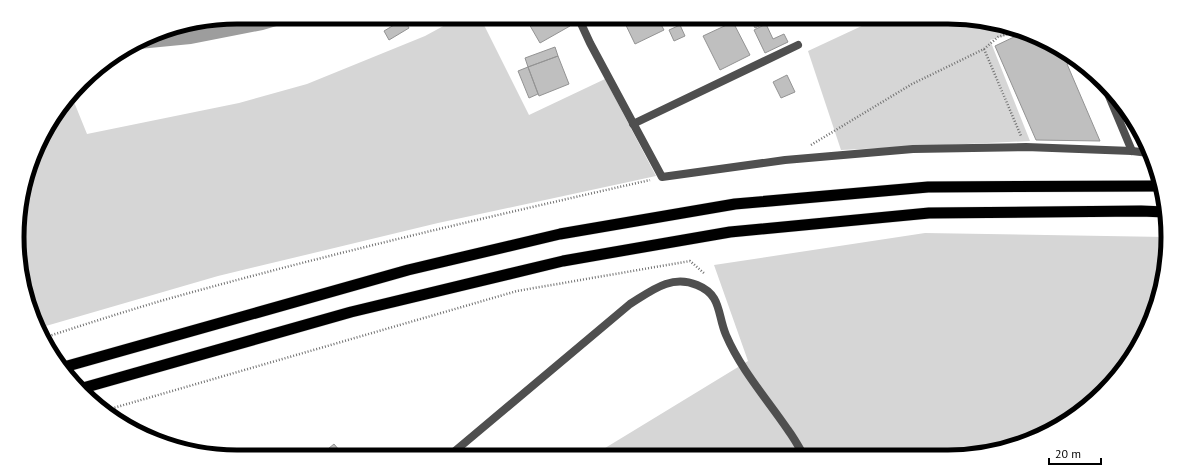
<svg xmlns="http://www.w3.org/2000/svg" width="1185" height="474" font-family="'PT Sans',sans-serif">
	<rect width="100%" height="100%" fill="#fff"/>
	<!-- green -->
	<path fill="#d6d6d6" d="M460,17h20l49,98 76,-36 51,97 -218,47 -220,53 -179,52 -18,-48 -2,-72 27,-81 26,-30 15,37 152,-31 68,-19 118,-48z
		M881,17h67l70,12 5,2 -33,9 40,101 -189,9 -33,-99z
		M925,233l241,4 -10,70 -25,52 -38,44 -61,37 -55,15 -385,1 156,-95 -34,-96z"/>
	<!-- water -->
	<path fill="#9d9d9d" d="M237,17h70l-44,13 -72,14 -62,6 37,-21z"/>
	<!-- building -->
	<path fill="#bfbfbf" stroke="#939393" d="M525,17h40l5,9 -30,17z
		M622,17h35l7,13 -29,14z
		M749,17h29l-23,11z
		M404,19l5,9 -20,12 -5,-9z
		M733,22l17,33 -30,15 -17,-34z
		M766,24l7,15 11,-5 4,8 -23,11 -11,-23z
		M680,25l5,11 -11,5 -5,-11z
		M1025,33l49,28 -7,3 33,77 -64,-1 -41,-94 21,-10 1,2z
		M555,47l3,9 -30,11 -3,-9z
		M558,56l11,28 -30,12 -11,-29z
		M528,67l10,27 -9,4 -11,-27z
		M787,75l8,17 -14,6 -8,-16z
		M334,444l11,13h-27z"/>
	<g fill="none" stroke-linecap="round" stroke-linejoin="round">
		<!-- trunk casing -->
		<g stroke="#dbdbdb" stroke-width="12">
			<path id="trunk" d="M64,367l344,-97 152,-36 175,-30 193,-17 230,-1
				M83,388l268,-76 212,-51 167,-29 199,-19 212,-2 24,1"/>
		</g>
		<!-- path -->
		<path stroke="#717171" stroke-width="2.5" stroke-dasharray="1 2" stroke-linecap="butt" d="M984,49l37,87
			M811,145l101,-61 72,-35 14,-12 23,-7
			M43,338c40,-13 80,-26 121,-38 160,-45 323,-83 486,-120
			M103,411l414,-120 173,-30 15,13"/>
		<!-- service -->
		<path stroke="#4f4f4f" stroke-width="8" d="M1106,89l26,62
			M633,124l165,-79"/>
		<!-- minor -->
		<path stroke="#4f4f4f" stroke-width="8" d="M578,17l12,26 72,134 123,-17 128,-11 113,-2 106,4 17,2
			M449,456l181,-152c21,-13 41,-30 67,-19 25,10 20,29 29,50 15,35 41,64 62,95 6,8 11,17 16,26"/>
		<!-- trunk -->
		<use href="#trunk" stroke="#000" stroke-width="11"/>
	</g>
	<!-- crop -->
	<path d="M0 0H1185V474H0ZM237 24H948A213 213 0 0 1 1161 237V237A213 213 0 0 1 948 450H237A213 213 0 0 1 24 237V237A213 213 0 0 1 237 24Z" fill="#fff" fill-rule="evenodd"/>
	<path fill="none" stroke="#000" stroke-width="5" d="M237 24H948A213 213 0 0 1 1161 237V237A213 213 0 0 1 948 450H237A213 213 0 0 1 24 237V237A213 213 0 0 1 237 24Z"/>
	<!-- scale -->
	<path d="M1049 458v6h52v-6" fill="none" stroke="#000000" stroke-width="2"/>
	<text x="1055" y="458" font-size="12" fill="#000000" stroke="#ffffff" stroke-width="3" paint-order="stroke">20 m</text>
</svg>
